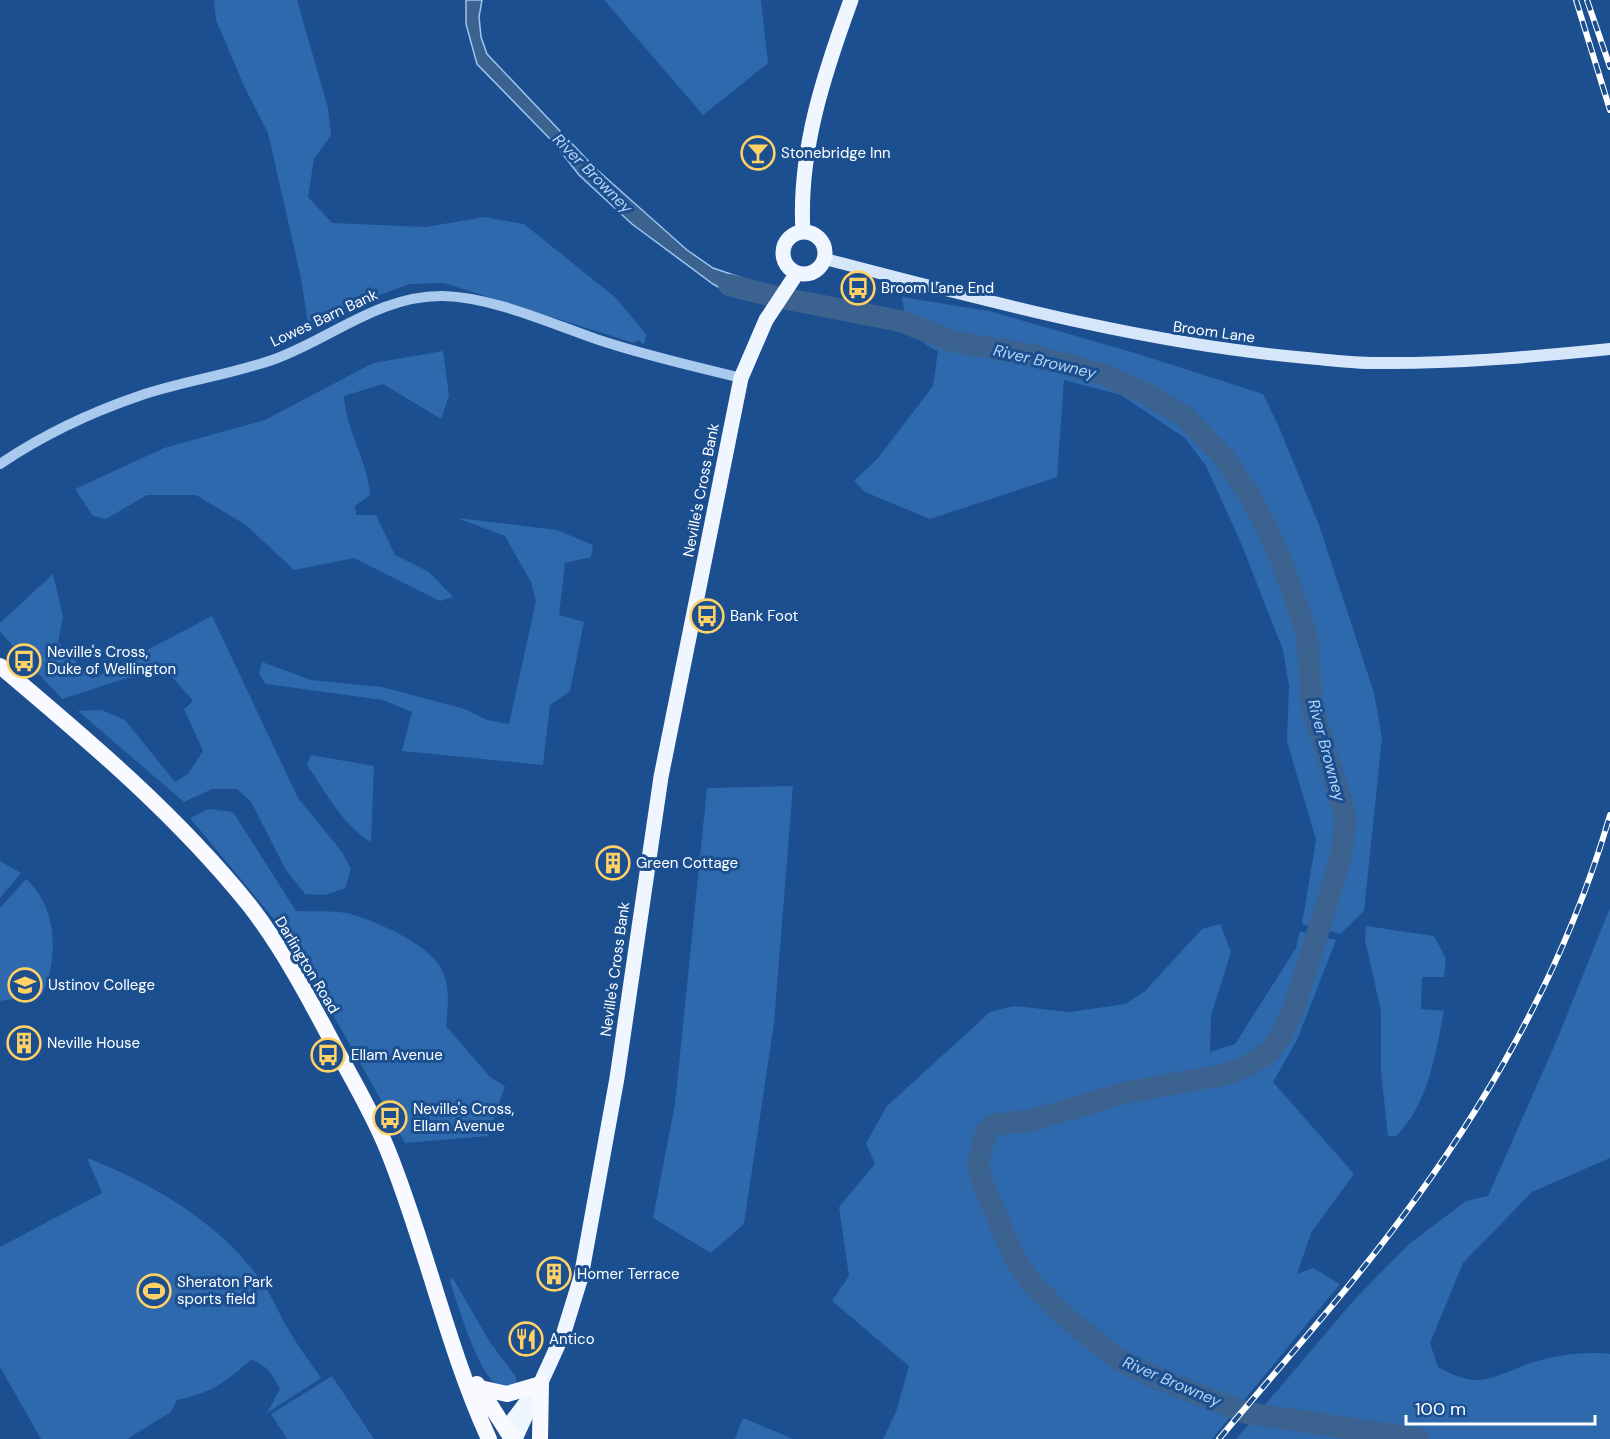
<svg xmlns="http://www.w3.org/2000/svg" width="1610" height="1439" font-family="'DM Sans',sans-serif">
	<rect width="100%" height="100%" fill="#1b4f8f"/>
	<!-- green -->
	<path fill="#2e69ad" d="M214,0h83l31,108 3,27 -17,24 -6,38 24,26 94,4 58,-10 40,7 92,74 30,36 -2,11 -6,-5 -4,3 -190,-60 -34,1 -36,13 -65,34 -8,-53 -33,-145 -23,-45 -29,-68z
		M604,0h157l7,63 -65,52z
		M902,297l87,14 146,42 128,41 16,33 40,98 55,168 8,45 -18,173 -24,23 -38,-10 14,-84 -29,-99 2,-55 -6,-36 -42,-107 -35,-77 -21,-28 -64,-43 -57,-15 -7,97 -127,42 -65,-27 -11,-11 24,-23 55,-72 5,-35c-21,-7 -34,-33 -36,-54z
		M443,351l6,45 -8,23 -58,-35 -39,12c2,35 24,65 26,99l-15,11 1,9h20l19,40 34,17 24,25 -13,4 -86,-43 -60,12 -48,-45 -50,-30h-49l-41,24 -13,-3 -18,-27 89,-41 101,-28 108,-57z
		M457,518l100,12 36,15 -2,12 -26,6 -6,52 25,7 -14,69 -20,14 -7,60 -141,-14 10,-39 -29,-12 -117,-16 -7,-10 3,-12 49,18 71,7 83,22 22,11 22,4 27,-123 -5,-19 -26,-46z
		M53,574l10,43 -5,25 34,37 120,-63 86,182 44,54 9,17 -6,19 -20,7 -20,-1 -19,-24 -35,-68 -14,-13h-25l-28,13 -106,-91 23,-1 24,10 50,62 13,-8 15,-23 -19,-42 9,-8 -26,-30 -43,8 -62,20 -62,-67v-9z
		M311,755l63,11 -3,76c-29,-17 -45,-50 -64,-77z
		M793,786l-19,237 -30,201 -33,29 -58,-35 22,-114 32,-316z
		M209,809l24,3 63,99c17,1 39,-1 55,3 27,8 82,32 92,58 7,18 5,35 3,54l44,51 15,9 -17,50 -83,7 -96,-171 -36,-54 -83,-100z
		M0,861l21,12 -21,25z
		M26,879c33,30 32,79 16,116l-42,6v-93z
		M1610,908v250l-78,34 -69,71 -33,80 8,24c43,24 52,10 93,-4 25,-8 53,-12 79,-9v85h-374l118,-139 55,-56 57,-43 22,-5 68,-154z
		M1220,924l11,28 -20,64 -1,36 25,-8 61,-96 4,-17 36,9 -39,100 -24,42 81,92 -43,59 -14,41 16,-6 27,16 -128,155h-329l13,-27 13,-46 -77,-65 17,-25 -10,-69 36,-43 -9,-21 21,-37 103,-94 23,-6 57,6 55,-8 19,-12 58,-63z
		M1366,926l68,10 12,23 -2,18h-22l-1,32 23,2c-9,44 -15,92 -48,125h-8l-7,-65v-60l-16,-71z
		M87,1158c64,24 138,68 176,126 11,15 17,33 27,48 9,16 21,31 31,46l-54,35 13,-24c-7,-13 -15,-27 -29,-29 -26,22 -39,33 -74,40l-6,12 -44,27h-86l-41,-72v-120l102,-54z
		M452,1277l38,65 26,35 1,6c-7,3 -15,5 -22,0 -17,-12 -38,-80 -45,-102z
		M332,1376l42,63h-87l-16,-25z
		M743,1418l50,21h-58z"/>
	<!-- water -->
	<path fill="#3c6290" stroke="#9cc4f0" stroke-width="1.5" d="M466,0h16l-3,17 2,20 6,17 108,114 92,82 26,18 47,16 -6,17 -18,-4 -23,-13 -81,-60 -53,-49 -25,-32 -77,-79 -11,-40z"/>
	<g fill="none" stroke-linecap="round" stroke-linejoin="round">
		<!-- river -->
		<path stroke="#3c6290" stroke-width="22" d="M729,285l48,12 123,24 55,21 77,13 73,20 42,19 38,23 39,40 25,38 16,29 18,41 24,70 5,71 34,112 -6,43 -45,144 -13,30 -13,17 -22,14 -24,9 -95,17 -95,28 -40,5 -7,7 -8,30 3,17 32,76 17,26 32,33 57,46 42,20 86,33 172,26"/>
		<!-- tertiary -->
		<path stroke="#a9c9ee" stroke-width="10" d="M0,464c43,-29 89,-51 139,-68 44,-15 91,-21 136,-37 57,-21 105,-64 168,-63 49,1 107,27 153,43 47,16 97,27 145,39"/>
		<!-- secondary -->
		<path stroke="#d6e6fa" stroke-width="12" d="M825,259c159,41 318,85 482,99 23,2 46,5 68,5 78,1 157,-6 235,-14"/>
		<!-- primary -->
		<path stroke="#f0f6ff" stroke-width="15" d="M783 253a21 21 0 1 1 42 0a21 21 0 1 1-42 0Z
			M803,232c-5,-80 21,-158 48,-232
			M506,1429l25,-33
			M515,1439l49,-107 17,-55 36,-199 44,-301 80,-399 25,-58 31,-47"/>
		<!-- trunk -->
		<path stroke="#f8faff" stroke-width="16" d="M0,666c89,75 177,149 250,240 34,44 61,96 87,145 18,33 37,65 51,100 38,94 59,196 101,288
			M477,1384l35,55
			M480,1388l27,6 34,-10 -1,55"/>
		<!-- rail casing -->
		<g stroke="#fff" stroke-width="6">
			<path id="rail" d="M1576,0l34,110
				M1587,0l23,67
				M1219,1439c67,-80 137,-157 198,-242 84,-116 153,-244 193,-382"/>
		</g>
		<!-- rail -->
		<use href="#rail" stroke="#1b4f8f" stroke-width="4" stroke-dasharray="11" stroke-linecap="butt"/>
	</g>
	<!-- icons -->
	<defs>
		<g id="bar-ring" transform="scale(1.725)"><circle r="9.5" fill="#1b4f8f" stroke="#ffd166" stroke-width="1.5"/><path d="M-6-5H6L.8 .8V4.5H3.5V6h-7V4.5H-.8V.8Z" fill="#ffd166"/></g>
		<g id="bus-ring" transform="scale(1.725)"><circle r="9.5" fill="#1b4f8f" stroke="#ffd166" stroke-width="1.5"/><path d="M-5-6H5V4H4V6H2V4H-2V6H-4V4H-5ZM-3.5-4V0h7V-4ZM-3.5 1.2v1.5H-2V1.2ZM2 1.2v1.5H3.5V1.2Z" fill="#ffd166"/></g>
		<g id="building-ring" transform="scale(1.725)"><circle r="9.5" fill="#1b4f8f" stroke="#ffd166" stroke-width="1.5"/><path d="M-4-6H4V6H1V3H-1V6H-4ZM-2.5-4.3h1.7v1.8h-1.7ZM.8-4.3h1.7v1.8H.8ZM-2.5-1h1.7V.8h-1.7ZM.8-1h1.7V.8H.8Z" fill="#ffd166"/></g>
		<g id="university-ring" transform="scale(1.725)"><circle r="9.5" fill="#1b4f8f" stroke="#ffd166" stroke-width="1.5"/><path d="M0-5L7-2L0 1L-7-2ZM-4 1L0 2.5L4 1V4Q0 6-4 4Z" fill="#ffd166"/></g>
		<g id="stadium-ring" transform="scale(1.725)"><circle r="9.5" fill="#1b4f8f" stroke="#ffd166" stroke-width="1.5"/><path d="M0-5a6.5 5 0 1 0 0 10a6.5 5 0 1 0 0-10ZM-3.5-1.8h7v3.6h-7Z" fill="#ffd166"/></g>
		<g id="restaurant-ring" transform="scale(1.725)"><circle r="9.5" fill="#1b4f8f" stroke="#ffd166" stroke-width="1.5"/><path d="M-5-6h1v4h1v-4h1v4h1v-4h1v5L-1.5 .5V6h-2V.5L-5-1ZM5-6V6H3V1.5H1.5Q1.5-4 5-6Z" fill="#ffd166"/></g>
	</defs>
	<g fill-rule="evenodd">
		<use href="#bar-ring" x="758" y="153"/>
		<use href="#bus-ring" x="858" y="288"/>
		<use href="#bus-ring" x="707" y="616"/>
		<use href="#bus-ring" x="24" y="661"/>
		<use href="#building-ring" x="613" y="863"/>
		<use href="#university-ring" x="25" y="985"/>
		<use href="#building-ring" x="24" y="1043"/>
		<use href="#bus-ring" x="328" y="1055"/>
		<use href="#bus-ring" x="390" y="1118"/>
		<use href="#building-ring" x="554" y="1274"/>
		<use href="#stadium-ring" x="154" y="1291"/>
		<use href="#restaurant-ring" x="526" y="1339"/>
	</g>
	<g text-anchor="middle" stroke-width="6" stroke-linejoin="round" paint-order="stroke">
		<!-- poi labels -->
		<g font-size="15" fill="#fff" stroke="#1b4f8f" text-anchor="start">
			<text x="781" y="158">Stonebridge Inn</text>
			<text x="881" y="293">Broom Lane End</text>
			<text x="730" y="621">Bank Foot</text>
			<text x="47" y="657">Neville's Cross,<tspan x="47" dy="17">Duke of Wellington</tspan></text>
			<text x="636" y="868">Green Cottage</text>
			<text x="48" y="990">Ustinov College</text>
			<text x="47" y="1048">Neville House</text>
			<text x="351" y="1060">Ellam Avenue</text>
			<text x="413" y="1114">Neville's Cross,<tspan x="413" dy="17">Ellam Avenue</tspan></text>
			<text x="577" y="1279">Homer Terrace</text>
			<text x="177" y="1287">Sheraton Park<tspan x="177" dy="17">sports field</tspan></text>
			<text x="549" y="1344">Antico</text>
		</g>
		<!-- street labels -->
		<g font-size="15" fill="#fff" stroke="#1b4f8f">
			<text transform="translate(324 318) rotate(-25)" y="5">Lowes Barn Bank</text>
			<text transform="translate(1214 332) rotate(8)" y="5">Broom Lane</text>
			<text transform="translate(701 490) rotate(-79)" y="5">Neville's Cross Bank</text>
			<text transform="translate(307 965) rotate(59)" y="5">Darlington Road</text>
			<text transform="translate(615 969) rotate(-82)" y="5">Neville's Cross Bank</text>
		</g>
		<!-- water labels -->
		<g font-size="16" font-style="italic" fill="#b5d3f5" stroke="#1b4f8f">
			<text transform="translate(593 173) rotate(45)" y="6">River Browney</text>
			<text transform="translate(1045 361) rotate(13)" y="6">River Browney</text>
			<text transform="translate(1327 750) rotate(75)" y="6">River Browney</text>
			<text transform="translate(1172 1381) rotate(23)" y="6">River Browney</text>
		</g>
	</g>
	<!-- scale -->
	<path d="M1406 1415v9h189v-9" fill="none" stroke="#ffffff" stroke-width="3"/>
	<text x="1415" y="1415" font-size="18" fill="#ffffff" stroke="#1b4f8f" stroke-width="4.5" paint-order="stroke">100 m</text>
</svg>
